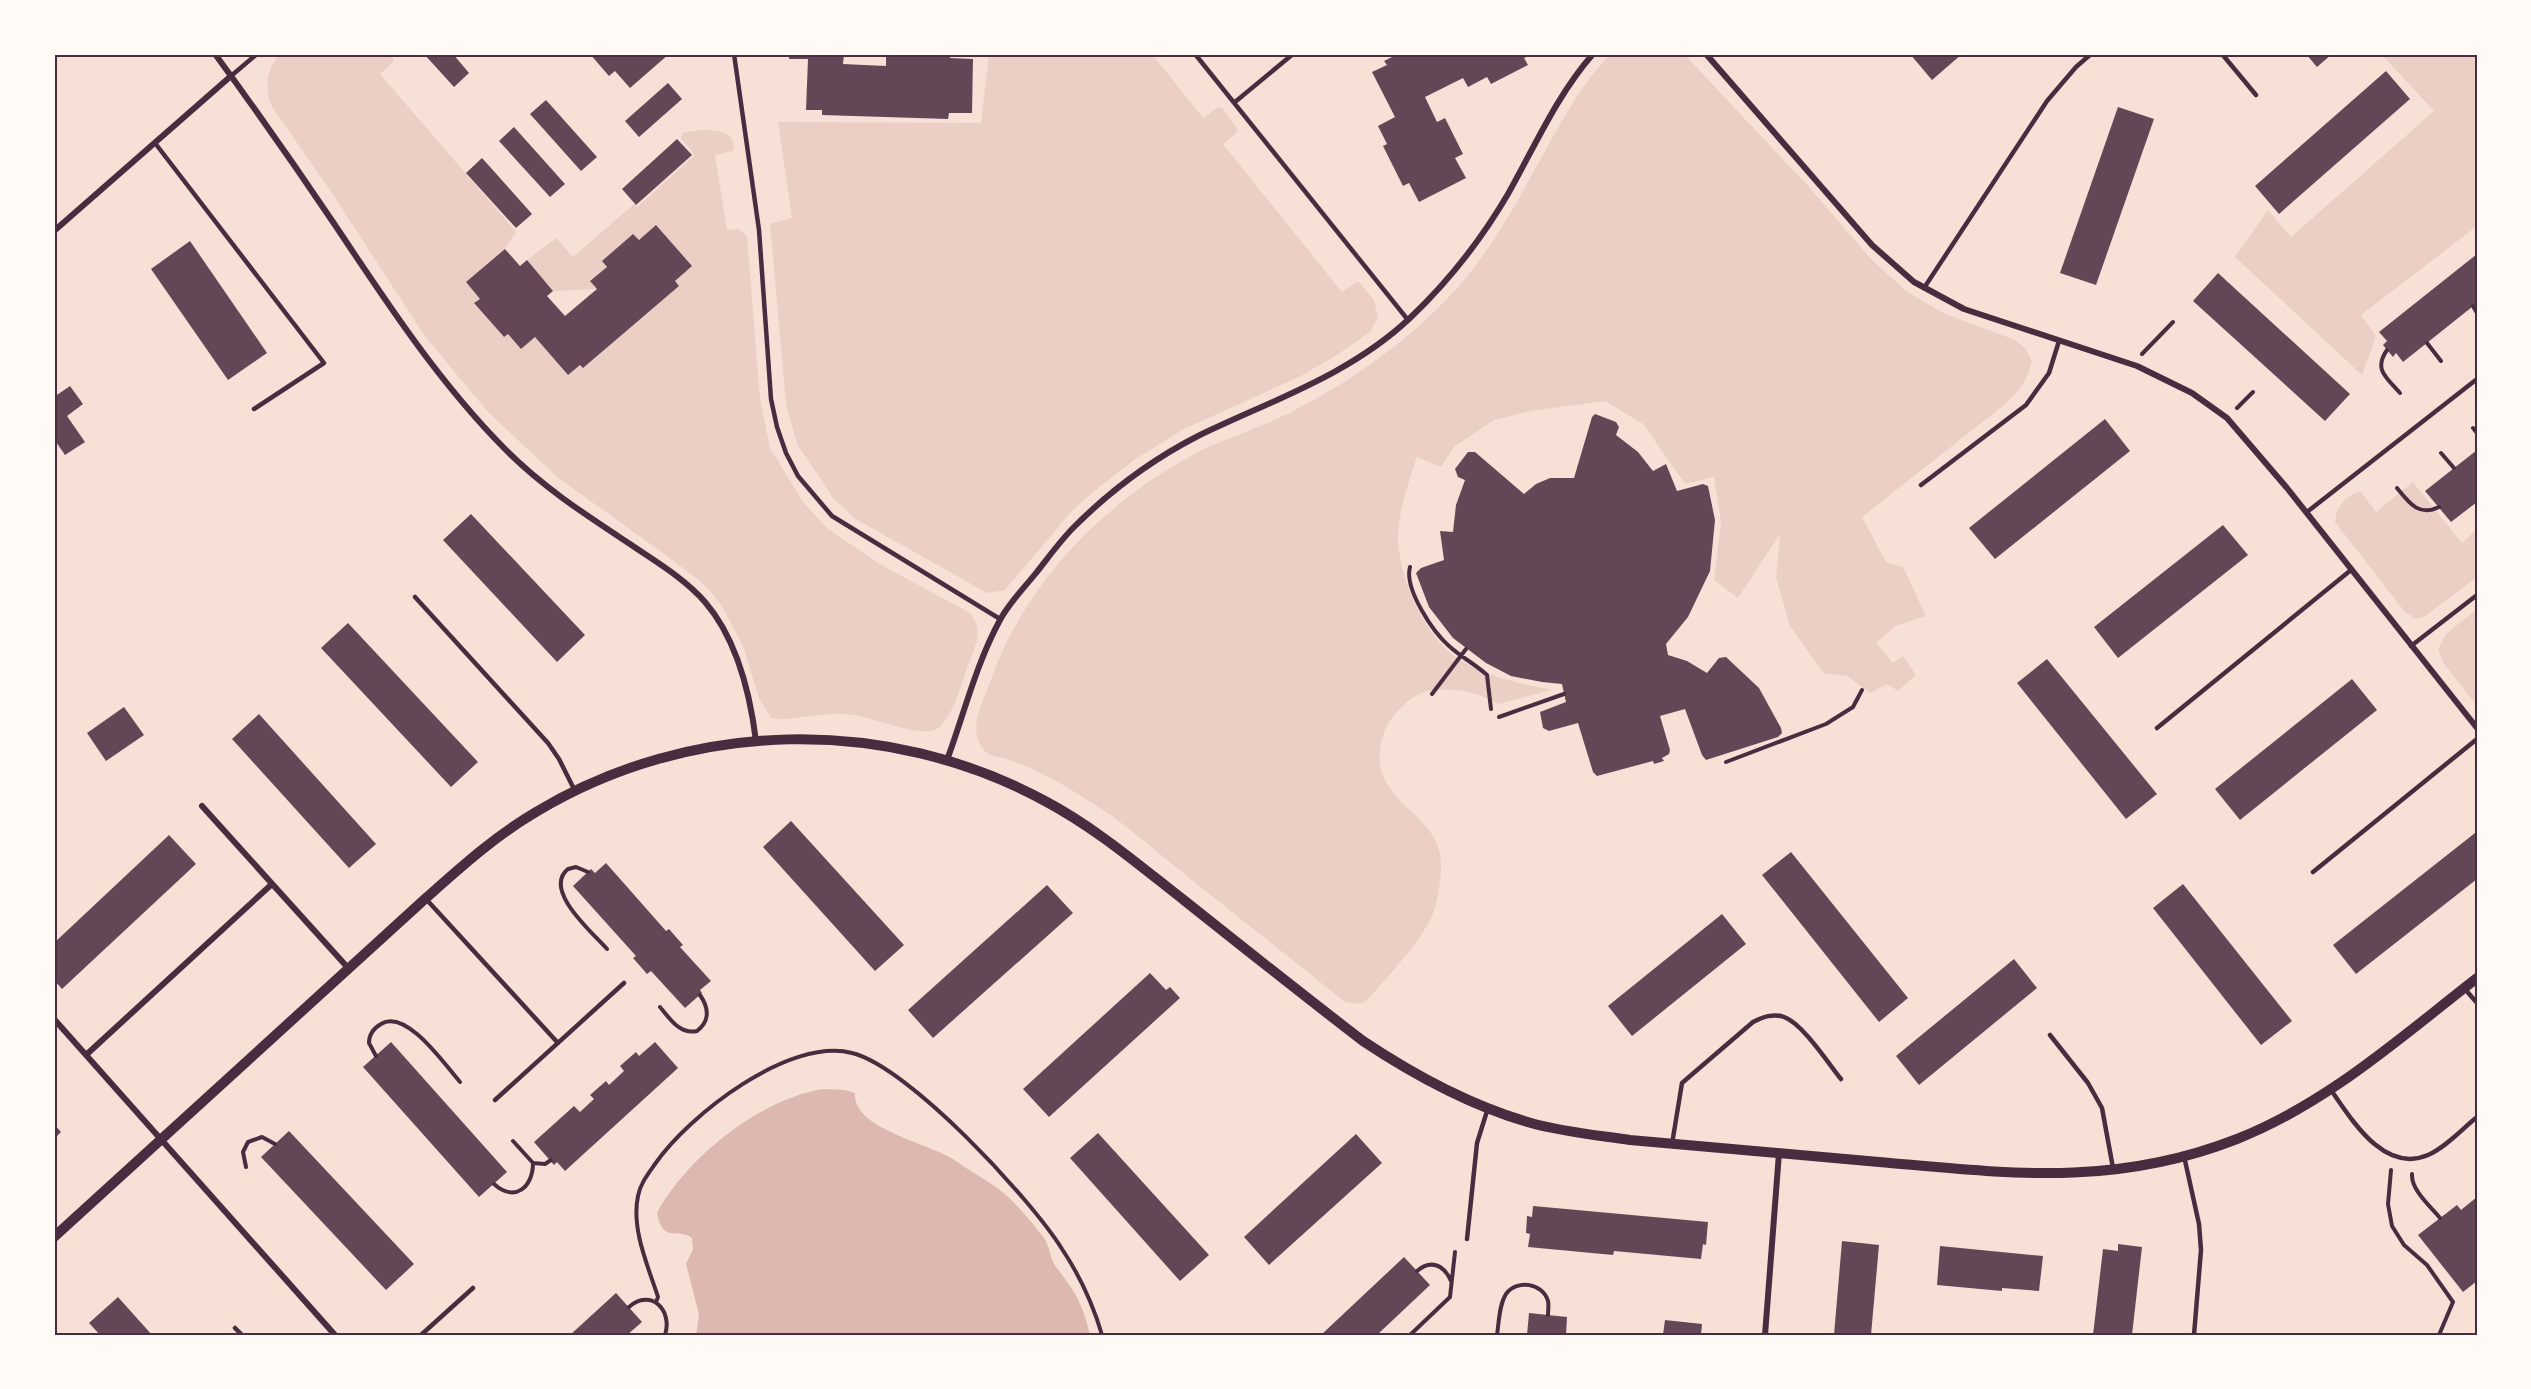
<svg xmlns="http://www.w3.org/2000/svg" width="2531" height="1389" font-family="Spectral,serif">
	<rect width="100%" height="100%" fill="#f7e1d7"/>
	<!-- green -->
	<path fill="#ebcfc5" d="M280,54h116l-4,3 2,4 -14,13 136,158 -11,17 -39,33 14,17 -5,5 28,33 5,-3 13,15 14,-12 33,38 12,-10 3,3 95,-82 -3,-5 17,-15 -36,-41 -17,15 -6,-6 -31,27 5,6 -17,14 7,8 -44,2 -26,-31 29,-22 17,19 61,-53 3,3 58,-52 -14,-17 2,-5c14,-4 56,-8 50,18l-18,4 12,75 12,-1 8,7 13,162 10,50 33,54 24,26 51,35 92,50c14,18 6,31 -1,50 -7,18 -16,56 -32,66 -14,9 -60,-10 -79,-13 -15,-3 -32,-2 -46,0 -14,1 -28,5 -41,2l-12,-20 -16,-52 -20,-38 -10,-14 -12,-12 -38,-29 -106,-76 -70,-66 -63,-76 -94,-145 -58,-83c-8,-18 -6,-38 8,-53z
		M989,54h163l51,64 14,-10h5l15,20 -1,5 -13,11 119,148 16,-11 16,19 4,17 -7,14 -34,24 -36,21 -117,53 -50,31 -41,32 -23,21 -65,77 -18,3 -133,-75 -20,-19 -37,-55 -11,-40 -16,-180 22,-6 -14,-96 203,1z
		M1611,54h73l124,132 65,75 32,29 36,22 74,28 10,8 7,13c-4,19 -14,32 -28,44l-142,112 24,45 17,5 23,49 -31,10 -19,17 17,20 10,-7 13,19 -18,16 -11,-7 -17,9 -23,-17 -24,-3 -33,-47 -14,-48 4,-44 -42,64 -24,-18 7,-58 -7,-45 -29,7 -42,-60 -38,-23 -74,10 -37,9 -40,27 -13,20 -24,-10c-8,23 -19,56 -19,81 1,42 28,104 67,125 26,15 58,21 87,27l-54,14c-24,-13 -39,-16 -65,-14 -15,1 -28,13 -38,24 -9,10 -14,24 -15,37 -5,55 63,63 61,115 0,14 -3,32 -7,45 -11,29 -48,68 -69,91l-7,2 -13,-2c-54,-43 -108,-86 -162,-129 -32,-26 -62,-53 -97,-74 -23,-15 -50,-30 -76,-39 -6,-3 -15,-2 -21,-6 -4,-2 -7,-6 -9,-10 -11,-19 4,-44 10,-62 35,-101 118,-184 212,-232 21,-10 44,-18 66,-27 64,-29 127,-71 176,-121 46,-46 75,-104 106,-160 18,-32 35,-63 61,-88z
		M2381,54h96v172l-116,89 15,21 -14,39 -127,-118 33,-47 23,27 143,-126z
		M2413,482l49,61 15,-14v48l-53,40 -8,2 -11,-7 -70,-90c1,-14 11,-29 26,-30l15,20z
		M2477,609v97l-33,-42 -6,-15 8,-15z"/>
	<!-- water -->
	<path fill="#dcb8b0" d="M824,1089l21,1 10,3c-2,38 79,50 104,70 13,10 29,17 42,28 16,13 30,30 43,47 6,9 6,21 12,29 20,26 26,35 34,68h-394l3,-21 -13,-50 7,-15 -1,-11c-15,-11 -29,6 -35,-25 29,-55 104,-115 167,-124z"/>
	<!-- building -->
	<path fill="#644757" d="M424,54h29l16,19 -15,14z
		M590,54h79l-39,34 -15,-17 -6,5z
		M789,54h55l-1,10 43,2v-10l64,-2v4l23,1 -1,54h-23l-1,6 -126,-4v-5h-16l2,-51h-19z
		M1398,54h135l-9,4 4,7 -37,19 -4,-7 -19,10 -5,-9 -38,19 12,25 8,-4 18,36 -8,4 11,20 -47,24 -10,-19 -6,3 -20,-40 4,-2 -9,-18 17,-9 -23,-45 15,-7 -3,-4z
		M1910,54h52l-30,26z
		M2306,54h26l-15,13z
		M2386,71l24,28 -131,115 -24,-28z
		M668,83l14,16 -43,38 -14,-16z
		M546,100l51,57 -16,14 -51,-57z
		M2118,107l36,12 -58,166 -36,-12z
		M514,127l51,57 -15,13 -51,-56z
		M677,139l15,16 -56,50 -14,-16z
		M482,158l50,56 -16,14 -50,-55z
		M656,225l36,41 -17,15 4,5 -96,82 -3,-3 -12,10 -33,-38 -14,12 -13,-15 -4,3 -30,-34 6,-4 -14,-17 39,-33 15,17 7,-6 26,31 -6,5 18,20 32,-27 -7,-8 17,-14 -5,-6 31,-27 6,6z
		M190,241l77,112 -39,27 -77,-111z
		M2477,254v49l-74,59 -7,-9 -3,4 -10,-12 4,-4 -8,-9z
		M2218,273l132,121 -25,27 -132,-120z
		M70,386l13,18 -16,12 18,26 -20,13 -11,-16v-42z
		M1595,414l21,8 3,5 -3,8 22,17 15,19 13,-7 11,27 26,-7 5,2 7,34 -5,51 -22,46 -22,27 2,11 19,6 20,12 12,-15 7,-1 33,31 22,40 1,5 -4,4 -72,23 -4,-5 -17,-46 -25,7 10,34 -1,4 -7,4 2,3 -10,3 -1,-3 -56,15 -4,-4 -15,-49 -29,8 -6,-3 -3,-16 26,-10 -4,-18 -20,-2 -31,-6 -25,-13 -33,-25 -24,-31 -13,-34 5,-5 23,-8 -4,-29 13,1 3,-27 9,-25 -7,-3 -3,-8 13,-17h7l49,42 12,-10 14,-6h24l18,-61z
		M2105,419l25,32 -135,108 -26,-31z
		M2477,450v52l-26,20 -26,-31z
		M471,514l114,121 -28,27 -114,-122z
		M2223,525l25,30 -130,103 -24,-31z
		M348,623l130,139 -27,25 -130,-139z
		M2047,659l110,135 -31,25 -109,-136z
		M2352,679l25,31 -137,110 -25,-31z
		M124,707l20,28 -38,26 -19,-28z
		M259,714l117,130 -27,24 -117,-129z
		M791,821l113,124 -29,26 -112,-124z
		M2475,833l2,3v43l-121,95 -23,-29z
		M169,835l27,29 -134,125 -8,-9v-37z
		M1791,852l117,146 -29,24 -117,-147z
		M606,863l60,68 3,-2 14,16 -3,2 31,34 -11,9 2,3 -17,15 -34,-37 -4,3 -14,-16 3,-2 -63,-70 18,-17 4,4z
		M2183,884l109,137 -31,24 -108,-137z
		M1047,885l26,28 -140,125 -25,-28z
		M1722,914l24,30 -114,92 -24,-30z
		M2014,959l23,29 -118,97 -23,-29z
		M1150,973l16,17 4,-3 10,11 -131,119 -26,-28z
		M391,1042l116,130 -28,25 -116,-130z
		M655,1042l23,26 -113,103 -8,-9 -3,3 -20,-23 40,-36 6,6 14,-13 -4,-4 16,-14 3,4 15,-14 -4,-5 16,-14 3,4z
		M54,1124l7,8 -7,7z
		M289,1131l125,133 -28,26 -125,-133z
		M1098,1133l111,122 -29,26 -110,-123z
		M1356,1134l26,29 -113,102 -25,-28z
		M2477,1197v84l-14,11 -45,-57 39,-30 4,5z
		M1533,1206l175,16 -2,23 -3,-1 -2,15 -87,-8 -1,4 -85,-8 2,-13 -4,-1 1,-17 5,1z
		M1842,1241l37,4 -8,90h-37z
		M2118,1244l24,3 -10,88h-39l10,-86 15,2z
		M1940,1246l103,10 -4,35 -37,-3v3l-65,-6z
		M1404,1257l26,28 -53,50h-56z
		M616,1293l26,29 -15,13h-57z
		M118,1297l34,38h-52l-11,-12z
		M1529,1313l38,4 -1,18h-39z
		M1665,1320l37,4 -1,11h-38z"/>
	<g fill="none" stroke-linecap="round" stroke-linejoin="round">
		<!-- path -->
		<path stroke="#4a2c40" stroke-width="4" d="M2473,306l4,7
			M2427,343l14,18
			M2387,350c-14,20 0,28 13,43
			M2142,354l31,-32
			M2237,408l16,-16
			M2473,428l4,5
			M2441,453l13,15
			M2397,488c12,15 22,29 42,19
			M1410,567c-6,22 23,65 39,79 12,11 26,18 38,29l4,34
			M1432,694l34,-45
			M1499,717l65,-23
			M1726,762l100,-38 27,-17 9,-17
			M588,872l-12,-5 -8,2c-26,21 25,64 39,80
			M660,1007c10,12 20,28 37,24 13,-10 12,-23 3,-36
			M376,1056l-7,-13c0,-8 5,-15 12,-19 25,-16 64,41 79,58
			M533,1163l12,1 6,-4
			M246,1167l-3,-15 5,-10 14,-5 13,7
			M2391,1170l-3,34 4,22 12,19 23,20 26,37 -14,33
			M2412,1174c-1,16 18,32 28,44
			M494,1184c21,19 39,3 39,-21l-20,-22
			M1417,1271c14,-12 27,-6 34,10
			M656,1302l2,-5c-10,-31 -27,-68 -20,-101 2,-12 10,-22 17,-32 34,-49 134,-127 197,-111 57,14 178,145 210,196 18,27 31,55 40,86
			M629,1307c22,-19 44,3 36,28
			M1410,1335l40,-38 5,-45
			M1497,1335c2,-13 2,-30 9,-41 11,-15 37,-11 42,7 1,4 0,9 0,14"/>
		<!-- service -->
		<path stroke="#4a2c40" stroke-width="4.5" d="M734,54l25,176 12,169 6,28 9,26 12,23 34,40 168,103
			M1195,54l213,266
			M2222,54l34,41
			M231,76l26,-22
			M1235,102l58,-48
			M155,143l169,220 -70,46
			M1924,288l123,-187 29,-34 15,-13
			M1921,485l105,-80 23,-32 10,-32
			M2307,512l170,-133
			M415,597l133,146 11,16 16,32
			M2411,646l66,-51
			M2157,728l194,-158
			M2313,872l164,-133
			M426,899l132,144
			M2464,988l13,15
			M2050,1035l38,48 14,25 11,60
			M2331,1090c21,30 53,84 97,65 18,-8 34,-26 49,-38
			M495,1100l129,-117
			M1672,1144l10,-61 71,-61c10,-5 20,-9 31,-5 19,7 44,46 57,62
			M2184,1156l15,68 2,26 -7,85
			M1467,1239l10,-96 11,-35
			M235,1328l7,7
			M421,1335l52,-47"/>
		<!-- minor -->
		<path stroke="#4a2c40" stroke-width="6" d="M215,54c41,56 81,113 120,171 52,78 103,156 169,223 37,38 82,67 126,96 26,18 54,34 75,58 32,37 45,91 51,139
			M1706,54l166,191 42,37 50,27 173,57 55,27 35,25 60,70 190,240
			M54,231l177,-155
			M947,760c17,-46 29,-96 53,-140 9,-17 24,-32 36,-47 12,-15 24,-32 38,-46 36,-36 79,-68 124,-91 72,-35 152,-61 212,-118 39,-37 71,-78 98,-124 27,-48 49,-99 85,-140
			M202,806l147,163
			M54,1019l281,316
			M86,1055l186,-171
			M1765,1335l14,-182"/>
		<!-- tertiary -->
		<path stroke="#4a2c40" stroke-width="10" d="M54,1237l372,-339c35,-31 69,-62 110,-86 154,-93 351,-97 509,-11 51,27 95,65 140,100 59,47 118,94 178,140 51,34 108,65 168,82 32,9 66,12 99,17 83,7 166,15 249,22 128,11 233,26 358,-23 91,-36 164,-102 240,-161"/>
	</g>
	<!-- border -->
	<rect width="2531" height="1389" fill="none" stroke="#fffaf5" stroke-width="111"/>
	<rect x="56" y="56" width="2420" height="1278" fill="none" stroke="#4a2c40" stroke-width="2"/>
</svg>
